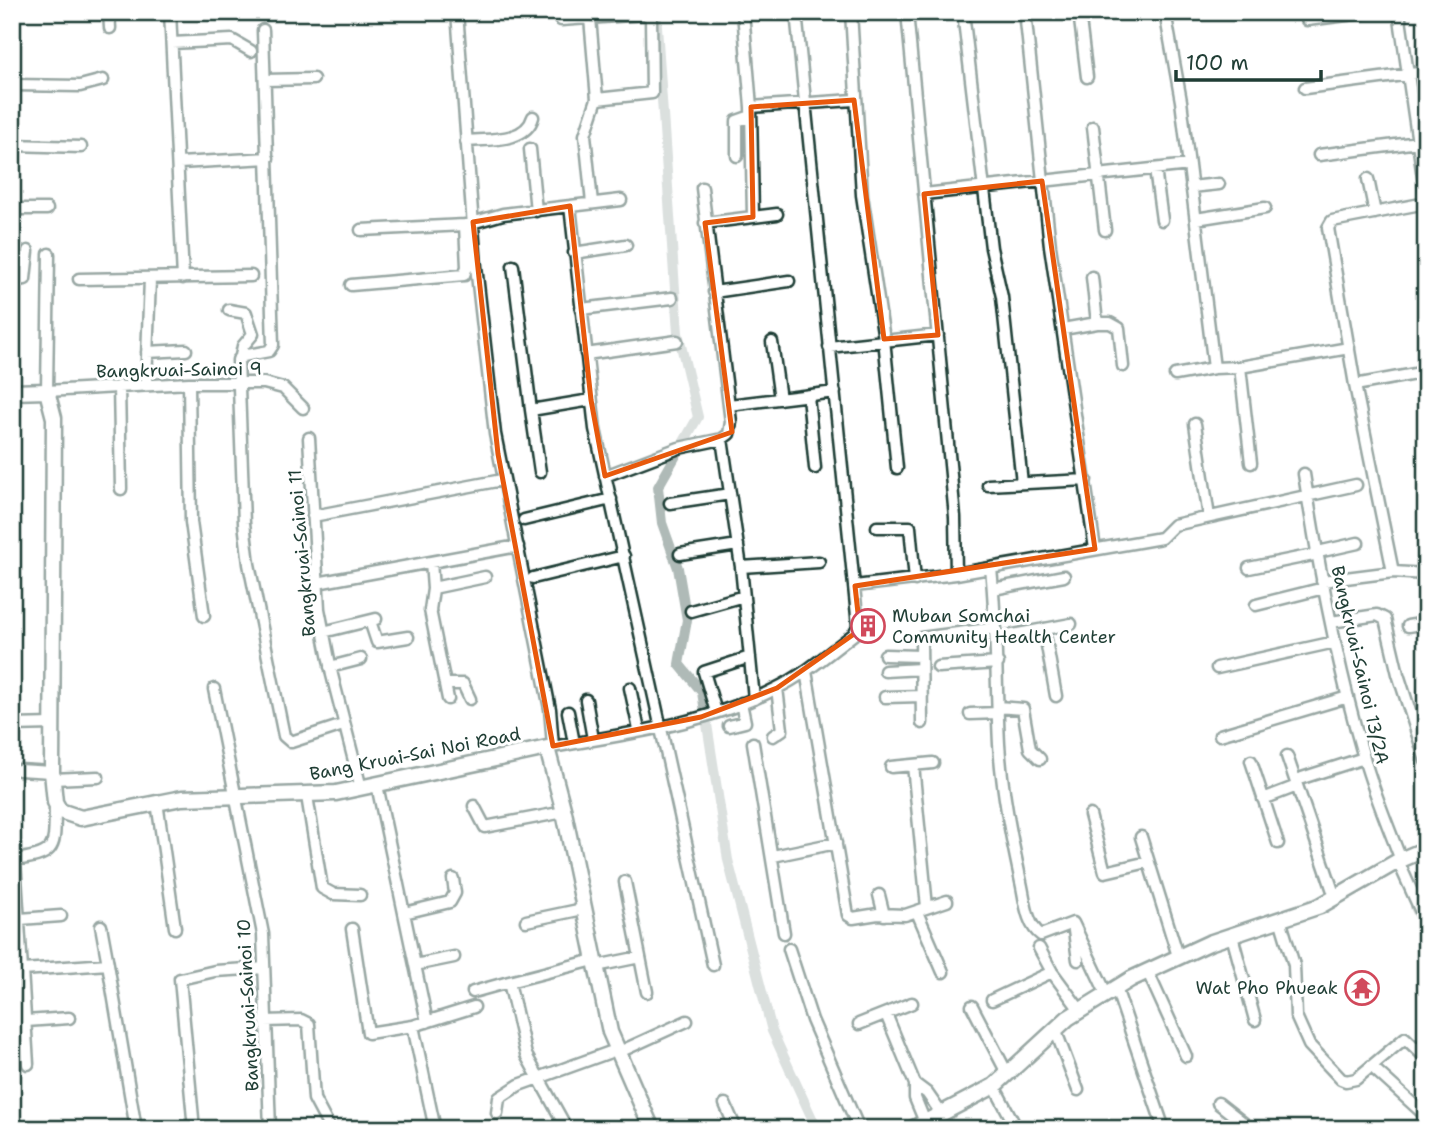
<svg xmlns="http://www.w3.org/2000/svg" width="1438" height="1141" font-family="'Shantell Sans',sans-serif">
	<rect width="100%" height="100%" fill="#fff"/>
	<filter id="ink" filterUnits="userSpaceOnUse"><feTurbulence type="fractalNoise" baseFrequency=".0143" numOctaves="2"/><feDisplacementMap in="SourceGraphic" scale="14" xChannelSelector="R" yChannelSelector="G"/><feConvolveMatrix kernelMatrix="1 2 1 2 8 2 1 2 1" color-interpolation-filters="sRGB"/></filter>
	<g filter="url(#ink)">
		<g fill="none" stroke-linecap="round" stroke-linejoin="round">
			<!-- canal -->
			<path stroke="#afbab7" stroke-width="10" d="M656,12l22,321 20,84 -40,70 4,36 16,45 9,52 -8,44 23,28 26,168 44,171 45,98
				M1415,907l11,22"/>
			<!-- minor casing -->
			<g stroke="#1f3d34" stroke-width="15">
				<path id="minor" d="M109,12l1,16
					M170,12l13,266
					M457,12l19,254 19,168 55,275 3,37
					M743,12l8,95 2,110
					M851,12l11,183 22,144 13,129
					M907,12l48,505 1,57
					M963,12l28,236 11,49 20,186
					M1025,12l25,234 45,303
					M1079,12l8,65
					M1165,12l16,89 33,267 26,-1 109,-19
					M1399,12l27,186
					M590,18l7,81 -12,36 7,68
					M561,20l83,-6 7,4 1,75 -55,6
					M1307,20l64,-8
					M263,30l10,315 -4,6 -26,5 -5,4 6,163 5,41 35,172 7,6 52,-17
					M172,43l60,-3 19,11
					M265,80l48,-1
					M12,85l68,1 23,-6
					M1305,88l121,-16
					M751,107l103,-7
					M1093,127l12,103
					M466,141c22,-2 60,2 67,-24
					M12,145l69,2
					M530,149l6,62
					M1319,155l107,-14
					M737,156v-35l14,-5
					M179,163l89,-5
					M1155,169l7,51
					M1368,179l7,34
					M1191,187l28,-3
					M702,188l29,234 -2,12 -7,5
					M924,194l265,-29
					M570,206l25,223 118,536
					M12,209h35
					M1196,219l69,-11
					M705,223l72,-9
					M361,230l104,-5 38,-11 118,-14
					M574,253l52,-8
					M49,254l-2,137 142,-8h75l19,5 20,20
					M513,266l18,144 60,-10
					M79,279l172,-3
					M12,281l13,-2 3,-28
					M351,285l113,-10 3,-8 -2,-42
					M714,292l75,-11
					M581,309l91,-11
					M229,310l17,3 7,21 -10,12 -2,10
					M1097,323h13l9,5 4,38
					M1063,329l34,-6 -5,-46
					M772,342l8,57
					M829,347l109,-12
					M147,352l39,-2
					M586,354l91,-13
					M1240,367l11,96
					M1175,375l39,-7
					M189,383l2,139 13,94
					M146,384l4,-105
					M1355,385l71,-13
					M119,386l2,103
					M808,396l7,72
					M729,405l106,-13
					M531,410l9,62
					M1195,424l14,93
					M309,438l10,171 13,66 29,113
					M1304,474c15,96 33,191 60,284 10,35 24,68 37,102
					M605,476l74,-28 43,-9 19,128 13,132
					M988,485l98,-5
					M670,503l60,-9
					M313,516l189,-36
					M524,520l87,-21
					M877,527h33l5,53
					M1318,552l40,-9
					M680,554l58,-9
					M431,562l2,27 -3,21 18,89
					M741,567l78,-5
					M991,568c6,59 5,117 8,176 3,47 12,92 22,138 4,16 5,43 20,53l32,-12
					M1249,568l69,-14
					M1393,572l-38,-187 -27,-157 4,-7 94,-18
					M533,578l91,-22
					M1322,581l71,-9 33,2
					M317,583l201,-37
					M855,586l101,-12 205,-36 13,-13 182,-40
					M433,588l52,-11
					M993,589l71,-13
					M1256,605l68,-17
					M691,611l53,-15
					M370,621l7,21 31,-5
					M1331,622l46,-7 8,4 13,55 28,87
					M1408,626l18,-3
					M1044,629l12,67
					M323,632l53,-13
					M997,638l74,-14
					M885,655l35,1
					M330,667l31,-8
					M938,667l60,-4
					M1217,668l118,-26
					M806,671l42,244 5,3 25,-4 27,1 42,-14
					M885,671l36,-2
					M445,684h18l7,15
					M630,688l9,42
					M214,689l49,245 7,195
					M885,697l37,-1
					M586,700l7,39
					M998,707l25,2 7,40 10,10
					M568,712l6,31
					M716,712l-12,-40 46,-15
					M970,714l28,-1
					M922,723l-1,-85 75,-10
					M12,725l41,-1
					M729,726l16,-4 -4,-19
					M1220,735l128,-38
					M773,736l9,-6 -5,-42
					M753,743l31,190
					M547,748c76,-14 158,-23 228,-59 29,-14 53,-35 79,-55l4,-8 -62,-614
					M1287,756l48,141
					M1251,761l27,82
					M913,765l14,142
					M891,767l42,-4
					M19,770l33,2
					M1302,778l62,-20
					M53,779l45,-2
					M377,785l50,237
					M307,796l15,92 11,6 27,1
					M1263,799l34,-13
					M157,802l18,126
					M474,806l11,21 79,-15
					M1090,815l15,57 43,-10
					M1141,837l37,119
					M773,856l63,-13
					M12,860c48,-5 42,-13 43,-57
					M15,860l13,204
					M1398,861l24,53
					M625,882l22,110
					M879,895l5,20
					M917,912l26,60
					M404,913l46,-11 5,-9 -2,-14
					M20,919l41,-3
					M1280,919l14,46 2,51 13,29 32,34 5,2 10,-2 49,-41 21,20
					M526,921l57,-12
					M101,926l7,38
					M352,929l16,104 45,-7 61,-19
					M1232,936l23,84
					M1039,948l13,24 28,38
					M789,949l23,71 47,109
					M1078,960l-5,-37 33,70
					M415,965l39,-8
					M596,966l44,-9
					M23,970l85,-6 28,165
					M1147,970l39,86
					M1116,988l48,141
					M473,992l36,-10
					M992,1000l60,-28
					M972,1006l36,69
					M886,1014l29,70v14l10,24
					M26,1021l43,-3
					M265,1021l36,-1 8,4 5,75 16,30
					M859,1024l53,-21
					M413,1026l22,103
					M1055,1029l23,61
					M617,1053l70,-32
					M1371,1066l55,50
					M915,1084l12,9 14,20
					M994,1086l23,43
					M1218,1103l33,26
					M725,1104l11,25
					M497,1113l2,-15 20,-13 97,-35
					M194,1129l-14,-150 35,-8 49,-3
					M567,1129l-41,-74 -17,-73 85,-22"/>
			</g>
			<!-- secondary casing -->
			<g stroke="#1f3d34" stroke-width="19">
				<path id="secondary" d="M12,392l35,-1 7,27 -2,354 3,30 5,9 21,7 101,-20 154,-5 211,-45 17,64 46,220 42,97
					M912,1129l82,-43 74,-68 63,-39 78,-36 111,-37 78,-45 28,-12"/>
			</g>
			<!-- minor -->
			<use href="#minor" stroke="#fff" stroke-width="10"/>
			<!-- secondary -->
			<use href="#secondary" stroke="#fff" stroke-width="14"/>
		</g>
	</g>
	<!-- marked area -->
	<path d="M0 0H1438V1141H0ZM854,100l30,239 54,-4 -14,-141 118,-13 53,368 -240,37 4,36 -5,12 -77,54 -76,29 -148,29 -55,-292 -25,-232 97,-16 21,194 14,76 127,-44 -27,-209 48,-6 -2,-110z" fill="#fff" fill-opacity=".55" fill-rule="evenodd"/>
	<path fill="none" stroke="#e8590c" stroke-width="5" stroke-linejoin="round" d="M854,100l30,239 54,-4 -14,-141 118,-13 53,368 -240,37 4,36 -5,12 -77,54 -76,29 -148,29 -55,-292 -25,-232 97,-16 21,194 14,76 127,-44 -27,-209 48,-6 -2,-110z"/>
	<!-- icons -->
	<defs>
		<g id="building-ring" transform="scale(1.75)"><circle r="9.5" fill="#fff" stroke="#d1495b" stroke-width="1.5"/><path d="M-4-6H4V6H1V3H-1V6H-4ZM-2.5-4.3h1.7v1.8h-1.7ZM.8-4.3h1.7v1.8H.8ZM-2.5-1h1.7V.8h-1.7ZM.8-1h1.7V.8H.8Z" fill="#d1495b"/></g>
		<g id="temple-ring" transform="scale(1.75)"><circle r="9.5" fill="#fff" stroke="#d1495b" stroke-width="1.5"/><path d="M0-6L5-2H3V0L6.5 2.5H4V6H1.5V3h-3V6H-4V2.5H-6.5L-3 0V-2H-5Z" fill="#d1495b"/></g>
	</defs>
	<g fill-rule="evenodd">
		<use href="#building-ring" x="868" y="626"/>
		<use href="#temple-ring" x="1362" y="988"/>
	</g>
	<g text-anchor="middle" stroke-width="6" stroke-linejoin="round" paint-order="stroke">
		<!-- street labels -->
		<g font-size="18" fill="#1f3d34" stroke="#fff">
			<text transform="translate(179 370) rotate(-1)" y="6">Bangkruai-Sainoi 9</text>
			<text transform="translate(302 553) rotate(-95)" y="6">Bangkruai-Sainoi 11</text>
			<text transform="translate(1360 665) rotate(77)" y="6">Bangkruai-Sainoi 13/2A</text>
			<text transform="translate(415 754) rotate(-11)" y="6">Bang Kruai-Sai Noi Road</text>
			<text transform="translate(248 1005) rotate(-93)" y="6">Bangkruai-Sainoi 10</text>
		</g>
		<!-- poi labels -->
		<g font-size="18" fill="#1f3d34" stroke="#fff" text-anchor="start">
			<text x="892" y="622">Muban Somchai<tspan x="892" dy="21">Community Health Center</tspan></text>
			<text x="1338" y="994" text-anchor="end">Wat Pho Phueak</text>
		</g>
	</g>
	<!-- margin -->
	<rect width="1438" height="1141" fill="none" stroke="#fff" stroke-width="42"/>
	<rect x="21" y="21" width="1396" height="1099" fill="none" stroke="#1f3d34" stroke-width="2.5" filter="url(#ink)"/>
	<!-- scale -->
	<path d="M1176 70v10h145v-10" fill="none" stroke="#1f3d34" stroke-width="3.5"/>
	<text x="1186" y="70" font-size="21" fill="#1f3d34" stroke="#ffffff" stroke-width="5" paint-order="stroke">100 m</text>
</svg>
